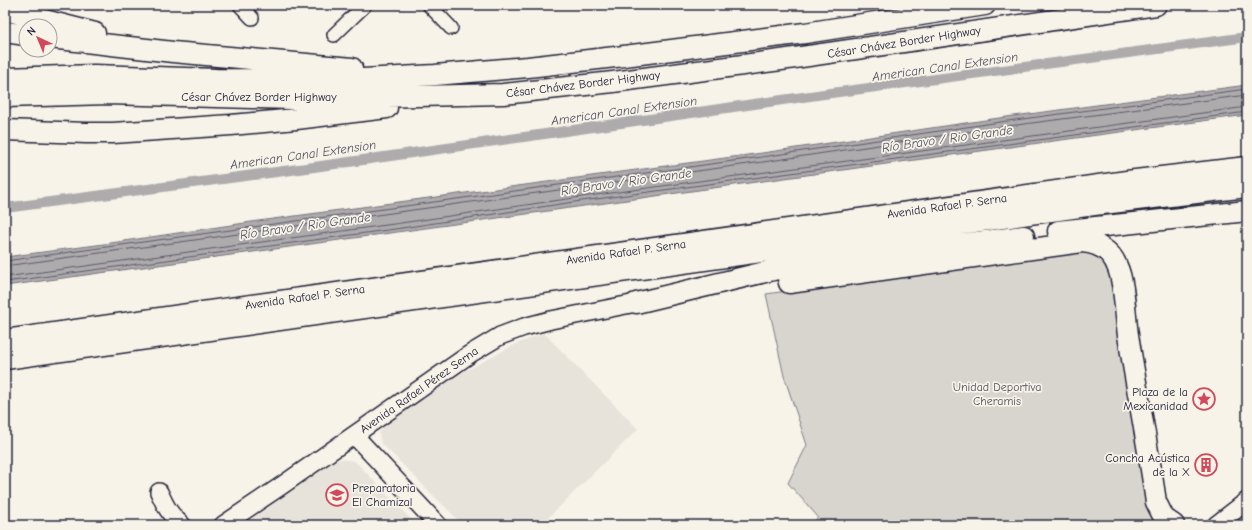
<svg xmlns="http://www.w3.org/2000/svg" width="1252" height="530" font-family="'Comic Neue',sans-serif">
	<rect width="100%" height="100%" fill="#f7f3e8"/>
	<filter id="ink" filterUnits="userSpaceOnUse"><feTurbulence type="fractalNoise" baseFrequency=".025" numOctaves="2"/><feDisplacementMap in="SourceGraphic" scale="8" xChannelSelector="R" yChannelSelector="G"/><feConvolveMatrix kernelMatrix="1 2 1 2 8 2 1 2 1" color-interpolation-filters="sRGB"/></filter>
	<g filter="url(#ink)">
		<!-- built -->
		<path fill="#e7e3db" d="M544,333l94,96 -97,96h-78l-82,-82 -2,-10 7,-9 70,-48 60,-32z
			M342,459l12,2 5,4 57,60h-173l92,-64z"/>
		<!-- green -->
		<path fill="#d8d5cf" stroke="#7d7c85" d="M1084,248l10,3 16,19 51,255h-347l-1,-1 5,-7 -30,-34 19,-38 -23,-69 -18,-82z"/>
		<!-- water -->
		<path fill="#aeabad" stroke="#76747f" d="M1247,85v30c-414,55 -828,115 -1242,171v-29l99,-13 154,-23 504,-68 237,-35z"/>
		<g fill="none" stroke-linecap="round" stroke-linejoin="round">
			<!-- shore -->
			<path stroke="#5a5969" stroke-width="1" d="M5,261l757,-104 238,-35 247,-33
				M5,266l758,-104 238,-35 246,-32
				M5,277l389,-53 180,-26 673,-91
				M5,282l390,-53 179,-27 673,-90"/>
			<!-- canal -->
			<path stroke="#aeabad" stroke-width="10" d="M5,208l309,-41 510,-73 423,-57"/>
			<!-- minor casing -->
			<g stroke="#22223b" stroke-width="16">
				<path id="minor" d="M240,5l12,13
					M429,5l22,23
					M334,35l31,-30"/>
			</g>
			<!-- major casing -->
			<g stroke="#22223b" stroke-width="20">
				<path id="major" d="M354,435l84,90
					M159,492c6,13 11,24 23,33
					M223,525l58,-39 189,-132 30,-18 24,-9 27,-7 85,-17
					M1216,525l31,-24"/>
			</g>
			<!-- highway casing -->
			<g stroke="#22223b" stroke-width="23">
				<path id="highway" d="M5,10l90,23
					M5,32l21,3
					M50,38l123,14 179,16
					M5,78l89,-3 122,4 129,1 90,-5 93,-8 96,-11 181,-23 180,-28
					M5,97l103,-3 183,5 212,-5 110,-12 168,-22 375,-55
					M5,130l81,3h27l118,-8 65,-6 91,-11
					M1058,231l189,-20
					M786,267l3,16 293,-41c15,1 29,8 35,24 8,17 8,49 11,69 9,56 20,111 28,167l8,16 10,7
					M636,303l150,-36 238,-31
					M5,340l1122,-159 120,-14
					M5,359l1089,-154 153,-18"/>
			</g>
			<!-- minor -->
			<use href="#minor" stroke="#f7f3e8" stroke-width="13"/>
			<!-- major -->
			<use href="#major" stroke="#f7f3e8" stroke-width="17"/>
			<!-- highway -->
			<use href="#highway" stroke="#f7f3e8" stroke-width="20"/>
		</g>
	</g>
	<!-- icons -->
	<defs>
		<g id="sight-ring" transform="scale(1.15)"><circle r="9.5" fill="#f7f3e8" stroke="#d1495b" stroke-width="1.5"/><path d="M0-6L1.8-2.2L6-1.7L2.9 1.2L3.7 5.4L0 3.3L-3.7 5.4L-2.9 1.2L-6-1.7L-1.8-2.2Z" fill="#d1495b"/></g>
		<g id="building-ring" transform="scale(1.15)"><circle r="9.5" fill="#f7f3e8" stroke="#d1495b" stroke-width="1.5"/><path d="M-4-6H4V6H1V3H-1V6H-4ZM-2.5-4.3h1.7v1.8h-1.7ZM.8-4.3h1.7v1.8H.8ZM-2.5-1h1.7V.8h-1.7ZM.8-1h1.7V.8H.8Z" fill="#d1495b"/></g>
		<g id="school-ring" transform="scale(1.15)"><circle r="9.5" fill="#f7f3e8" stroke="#d1495b" stroke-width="1.5"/><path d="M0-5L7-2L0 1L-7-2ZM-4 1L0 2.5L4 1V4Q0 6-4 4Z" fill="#d1495b"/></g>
	</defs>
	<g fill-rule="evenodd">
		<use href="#sight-ring" x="1204" y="399"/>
		<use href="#building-ring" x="1206" y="465"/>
		<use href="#school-ring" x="337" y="495"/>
	</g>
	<g text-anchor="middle" stroke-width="3.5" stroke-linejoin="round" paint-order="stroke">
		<!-- street labels -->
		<g font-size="12" fill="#22223b" stroke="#f7f3e8">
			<text transform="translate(904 42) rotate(-9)" y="4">César Chávez Border Highway</text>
			<text transform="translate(583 84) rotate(-7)" y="4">César Chávez Border Highway</text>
			<text x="259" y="101">César Chávez Border Highway</text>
			<text transform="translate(947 206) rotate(-8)" y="4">Avenida Rafael P. Serna</text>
			<text transform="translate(626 252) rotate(-8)" y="4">Avenida Rafael P. Serna</text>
			<text transform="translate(305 297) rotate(-8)" y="4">Avenida Rafael P. Serna</text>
			<text transform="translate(419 390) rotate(-35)" y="4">Avenida Rafael Pérez Serna</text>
		</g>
		<!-- park labels -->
		<g font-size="12" fill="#504f60" stroke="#f7f3e8">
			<text x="997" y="391">Unidad Deportiva<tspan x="997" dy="14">Cheramis</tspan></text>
		</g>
		<!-- poi labels -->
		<g font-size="12" fill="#22223b" stroke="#f7f3e8" text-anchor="end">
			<text x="1188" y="396">Plaza de la<tspan x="1188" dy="14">Mexicanidad</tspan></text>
			<text x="1190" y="462">Concha Acústica<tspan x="1190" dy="14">de la X</tspan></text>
			<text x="352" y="492" text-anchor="start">Preparatoria<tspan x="352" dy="14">El Chamizal</tspan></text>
		</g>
		<!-- water labels -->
		<g font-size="13" font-style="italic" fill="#535263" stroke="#f7f3e8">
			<text transform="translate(945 66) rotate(-8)" y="5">American Canal Extension</text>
			<text transform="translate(624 110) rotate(-8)" y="5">American Canal Extension</text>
			<text transform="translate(947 138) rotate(-8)" y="5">Río Bravo / Rio Grande</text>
			<text transform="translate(303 154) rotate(-8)" y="5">American Canal Extension</text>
			<text transform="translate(626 181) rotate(-8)" y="5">Río Bravo / Rio Grande</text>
			<text transform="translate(305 225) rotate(-8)" y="5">Río Bravo / Rio Grande</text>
		</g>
	</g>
	<!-- margin -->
	<rect width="1252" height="530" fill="none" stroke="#f7f3e8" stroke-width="20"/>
	<rect x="10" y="10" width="1232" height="510" fill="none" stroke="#22223b" stroke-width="1.5" filter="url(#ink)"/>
	<!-- north arrow -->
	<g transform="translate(38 38) rotate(316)"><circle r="19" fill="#f7f3e8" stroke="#a29fa3"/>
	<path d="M0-3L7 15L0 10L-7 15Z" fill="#d1495b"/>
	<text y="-6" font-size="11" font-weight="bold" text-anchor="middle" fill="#22223b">N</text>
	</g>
</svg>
